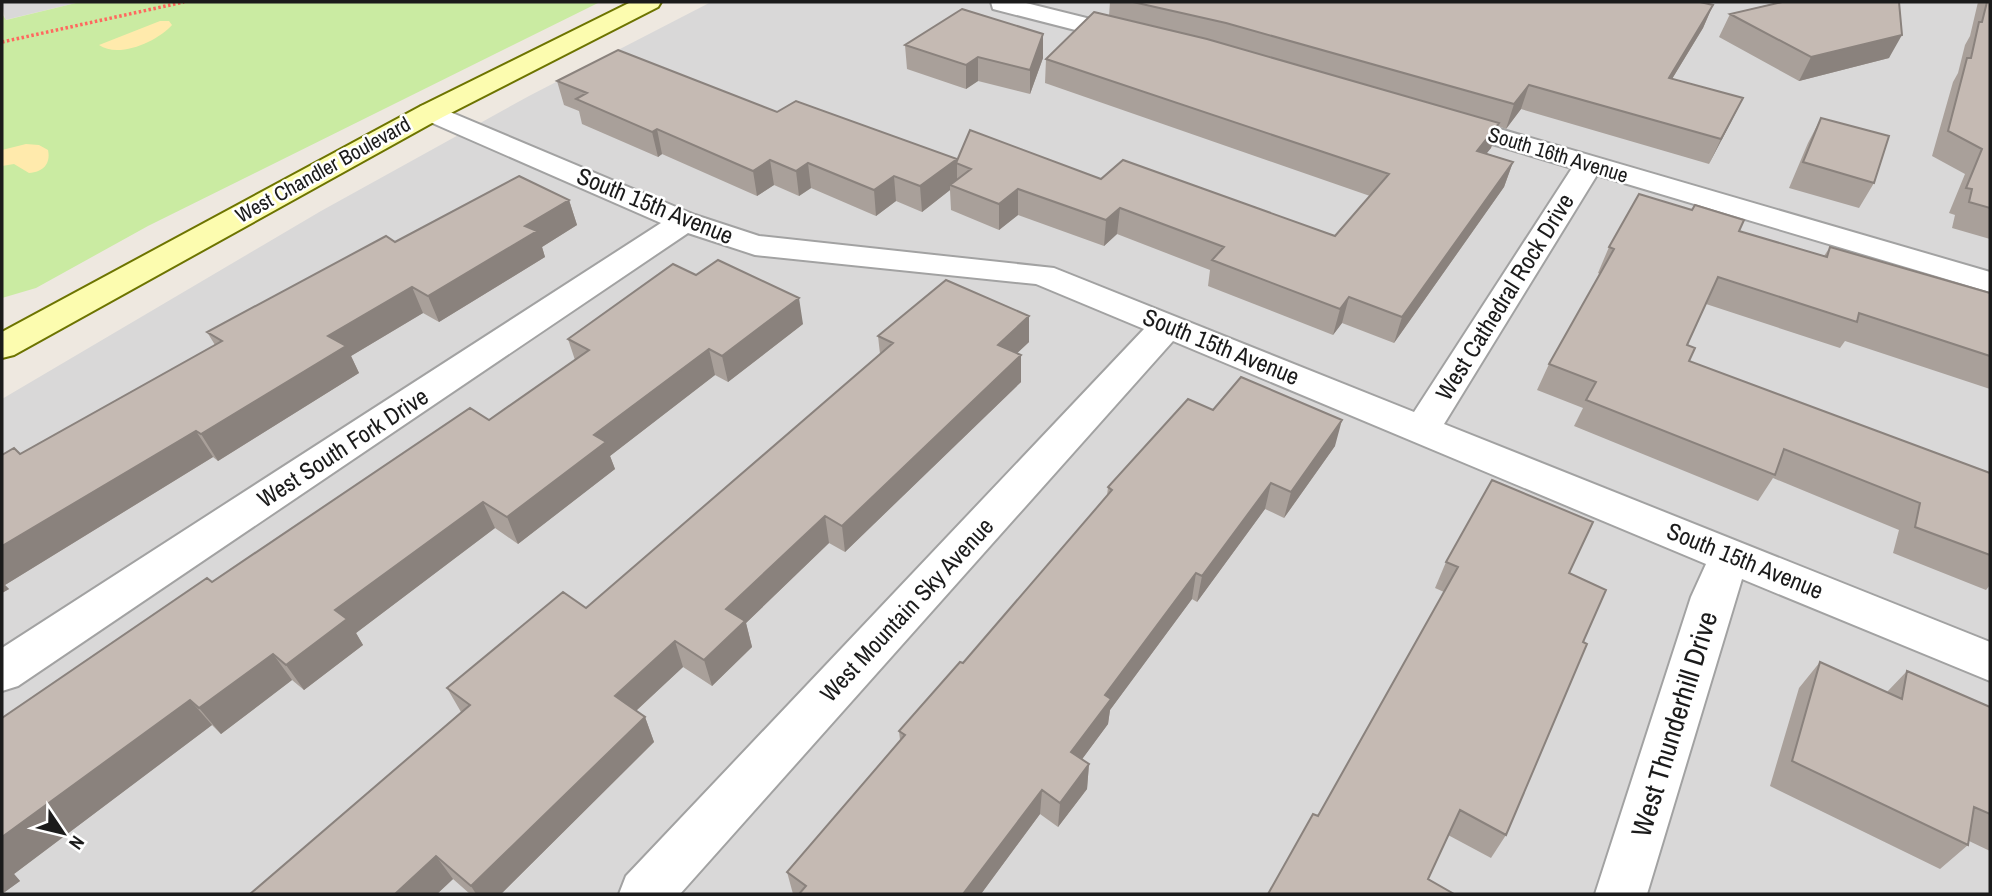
<svg xmlns="http://www.w3.org/2000/svg" width="1992" height="896" font-family="'Archivo Narrow',sans-serif">
	<rect width="100%" height="100%" fill="#eee8e0"/>
	<!-- residential -->
	<path fill="#d9d8d8" d="M2,2h78l-75,18z
		M711,2h1279v892h-1988v-495l319,-188 208,-115z"/>
	<!-- grass -->
	<path fill="#caeba2" d="M80,2h520l-452,224 -112,62 -34,10v-284l4,6z"/>
	<!-- sand -->
	<path fill="#ffeaac" d="M160,21h9l3,4c-14,16 -53,34 -73,20z
		M26,144l13,1 9,5c3,14 -5,22 -19,23l-15,-9 -12,2v-16z"/>
	<g fill="none" stroke-linecap="round" stroke-linejoin="round">
		<!-- street casing -->
		<g stroke="#a2a2a2" stroke-width="4">
			<path id="street" d="M991,2h31l121,30 4,5 -4,5 -9,3 -141,-36z
				M431,104l264,111 64,21 295,32 360,144 158,-244 -137,-41 -4,-6 4,-6 10,-2 545,159v20l-393,-117 -153,249 546,218v39l-248,-102 -95,315h-52l96,-297 15,-33 -533,-223 -493,553h-61l7,-18 518,-547 -108,-45 -281,-29 -67,-22 -670,453 -16,5v-43l659,-425 -240,-105 -4,-6 4,-6z"/>
		</g>
		<!-- secondary casing -->
		<g stroke="#6d7400" stroke-width="4">
			<path id="secondary" d="M631,2h30l-3,5 -217,111 -427,237 -12,3v-26l419,-226z"/>
		</g>
		<!-- path -->
		<path stroke="#ff685f" stroke-width="3.5" stroke-dasharray="2.5 2.5" stroke-linecap="butt" d="M2,42l182,-40"/>
		<!-- street -->
		<use href="#street" fill="#fff" fill-rule="evenodd"/>
		<!-- secondary -->
		<use href="#secondary" fill="#fcfcaf" fill-rule="evenodd"/>
	</g>
	<!-- wall -->
	<path fill="#a9a09a" d="M1110,2h590l13,3 -10,23 -31,51 71,19 -34,66 -188,-55 -15,20 -8,-3 -7,22 -5,5 27,9 -9,25 -110,156 -52,-20 -9,12 -125,-49 2,-16 -93,-36 -13,12 -86,-31 -19,15 -48,-20 -1,-20 -28,22 -26,-11 -20,15 -65,-28 -12,8 -25,-11 -17,11 -95,-42 -4,3 -76,-33 -3,-13 -15,-6 -7,-24 220,31 180,47 144,20 234,57 35,-40 -325,-113 1,-24 63,-43z
		M1779,2h120l-10,56 -90,23 -80,-44 11,-23z
		M1978,2h12v237l-38,-11 3,-13 -6,-2 16,-39 -33,-18 21,-74 5,-9 7,-28 5,-9z
		M905,45l138,13 -13,36 -52,-13 -12,8 -59,-20z
		M1821,118l53,65 -15,25 -70,-20 19,-45z
		M569,200l8,25 -35,22 3,10 -106,65 -16,-9 -72,43 8,17 -141,88 -5,-4 -208,128 4,4 -7,4v-138l18,-1 195,-109 -8,-13 188,-90z
		M1739,231l85,25 6,-9 160,46v96l-145,-48 -5,7 -134,-44 -19,41 2,16 301,112v112l-4,5 -93,-37 6,-23 -126,-52 -15,23 -184,-75 9,-18 -46,-18 12,-26 51,-90 -2,-1 11,-26z
		M1029,316v26l-12,11 4,2v27l-176,170 -16,-9 -83,80 6,24 -40,39 -29,-19 -47,44 9,6 9,25 -153,152h-31l-17,-15 -16,15h-187l211,-182 -14,-24 139,-80 294,-254 -2,-18z
		M803,324l-75,58 -13,-7 -105,81 5,13 -97,75 -23,-16 -139,105 7,12 -59,45 -12,-10 -71,54 -9,-9 -198,149 6,7 -18,13v-176l487,-298 86,-60 -7,-21z
		M1213,410l122,36 -51,72 -19,-9 -68,93 -5,-3 -82,111 -2,14 -26,35 7,5 -2,25 -29,38 -18,-13 -59,80h-188l-6,-22 113,-132 -1,-9 64,-68 144,-167 1,-9z
		M1446,562l123,11 14,69 -77,193 -15,23 -43,-23 -20,44 -110,-63 126,-224 -9,-4z
		M1820,662l67,30 20,-21 83,36v144l-21,-10 -1,4 -28,24 -170,-83 29,-98z"/>
	<!-- shaded-wall -->
	<path fill="#8a827d" d="M1713,5l-10,23 -45,74 11,-24z
		M1043,34v24l-13,36v-24z
		M1902,35l-13,23 -90,23 12,-24z
		M978,57v24l-12,8v-24z
		M1529,85l-8,24 -15,20 8,-25z
		M1743,98l-12,24 -22,42 12,-25z
		M1499,123l-8,25 -22,28 8,-25z
		M657,129l5,25 -4,3 -6,-25z
		M957,159v26h-7v5l-28,22 -2,-26z
		M770,160l4,25 -17,11 -4,-25z
		M1513,162l-9,25 -110,156 8,-26z
		M808,163l3,25 -12,8 -3,-25z
		M894,176l2,25 -20,15 -2,-26z
		M1018,189v26l-19,15v-26z
		M569,200l8,25 -35,22 3,10 -106,65 -11,-26 97,-70z
		M1120,208l-3,26 -13,12 2,-26z
		M412,287l11,26 -72,43 8,17 -141,88 -17,-27 127,-98z
		M1349,297l-7,26 -9,12 7,-26z
		M799,298l4,26 -75,58 -6,-26z
		M1029,316v26l-31,29v-26z
		M709,349l6,26 -105,81 5,13 -97,75 -11,-27 87,-82z
		M1021,355v27l-176,170 -3,-26z
		M1342,420l-7,26 -51,72 7,-26z
		M196,431l17,26 -208,128 4,4 -7,4v-47z
		M1271,483l-6,26 -68,93 5,-26z
		M483,502l12,26 -139,105 7,12 -59,45 -18,-25 49,-55z
		M825,516l4,27 -83,80 6,24 -40,39 -8,-26 22,-51z
		M1196,573l-4,26 -82,111 -2,14 -39,53 2,-25 34,-57z
		M675,641l8,26 -58,54 -10,-25z
		M273,654l19,26 -71,54 -22,-26z
		M190,700l22,25 -198,149 6,7 -18,13v-57z
		M645,717l9,25 -153,152h-25l-5,-8z
		M1089,764l-2,25 -29,38 2,-24z
		M1042,790l-2,24 -59,80h-18z
		M436,856l17,23 -16,15h-42z"/>
	<!-- building -->
	<path fill="#c5bab3" stroke="#8a827d" stroke-width="2" d="M1133,2h567l13,3 -44,73 74,20 -22,41 -192,-54 -15,19 -288,-81z
		M1782,2h117l3,33 -91,22 -81,-43z
		M1987,2h3v206l-21,-6 3,-13 -6,-1 16,-39 -34,-18 19,-73h4l8,-36h3z
		M962,9l81,25 -13,36 -52,-13 -12,8 -61,-20z
		M1094,12l113,27 292,84 -22,28 36,11 -111,155 -53,-20 -9,12 -128,-49 12,-13 -104,-39 -14,12 -88,-31 -19,15 -49,-19 21,-16 -15,-6 14,-33 131,49 22,-19 212,76 54,-62 -343,-115z
		M618,50l159,62 19,-11 161,58 -37,27 -26,-10 -20,14 -66,-27 -12,8 -26,-11 -17,11 -96,-42 -5,3 -76,-33 11,-6 -30,-12z
		M1821,118l68,18 -15,47 -71,-21z
		M519,176l50,24 -44,26 12,5 -109,65 -16,-9 -84,49 18,10 -145,88 -5,-3 -194,115v-91l12,-7 6,6 202,-113 -15,-9 179,-96 9,6z
		M1639,194l53,16 3,-5 49,15 -5,11 88,26 3,-10 160,46v63l-131,-43 -2,9 -139,-45 -31,68 8,3 -6,13 301,112v82l-75,-28 5,-24 -136,-54 -9,26 -189,-75 10,-18 -47,-18 65,-115 -5,-2z
		M718,260l81,38 -77,58 -13,-7 -115,86 12,7 -99,75 -24,-15 -148,108 12,9 -61,46 -13,-11 -74,54 -9,-8 -188,137v-119l205,-140 5,4 258,-174 19,12 100,-70 -21,-11 105,-75 23,11z
		M946,280l83,36 -31,29 23,10 -179,171 -17,-10 -99,93 19,12 -41,39 -29,-19 -60,55 30,21 -174,169 -35,-30 -41,38h-145l220,-189 -23,-17 116,-96 23,16 307,-265 -15,-7z
		M1241,377l101,43 -51,72 -20,-9 -69,93 -6,-3 -91,122 6,4 -40,53 18,12 -29,39 -18,-13 -79,104h-164l7,-8 -19,-14 118,-137 -6,-4 61,-69 3,1 149,-173 -4,-3 80,-88 25,11z
		M1492,480l101,42 -24,51 37,17 -23,52 4,2 -81,191 -46,-25 -32,69 26,15h-186l45,-80 5,2 140,-249 -12,-5z
		M1820,662l82,37 5,-28 83,36v107l-16,-7 -6,38 -176,-84z"/>
	<g text-anchor="middle" stroke-width="5" stroke-linejoin="round" paint-order="stroke">
		<!-- far-street labels -->
		<g font-size="21" fill="#1b1b1b" stroke="#fff">
			<text transform="translate(1558 155) rotate(17)" y="7">South 16th Avenue</text>
			<text transform="translate(323 170) rotate(-29)" y="7">West Chandler Boulevard</text>
		</g>
		<!-- street labels -->
		<g font-size="24" fill="#1b1b1b" stroke="#fff">
			<text transform="translate(655 206) rotate(22)" y="8">South 15th Avenue</text>
			<text transform="translate(1505 297) rotate(-58)" y="8">West Cathedral Rock Drive</text>
			<text transform="translate(1221 347) rotate(22)" y="8">South 15th Avenue</text>
			<text transform="translate(343 448) rotate(-33)" y="8">West South Fork Drive</text>
			<text transform="translate(1745 561) rotate(22)" y="8">South 15th Avenue</text>
			<text transform="translate(907 610) rotate(-47)" y="8">West Mountain Sky Avenue</text>
		</g>
		<!-- near-street labels -->
		<g font-size="28" fill="#1b1b1b" stroke="#fff">
			<text transform="translate(1674 724) rotate(-73)" y="10">West Thunderhill Drive</text>
		</g>
	</g>
	<!-- border -->
	<rect width="1992" height="896" fill="none" stroke="#1b1b1b" stroke-width="7"/>
	<!-- north arrow -->
	<g transform="translate(63 833) rotate(125)" stroke="#ffffff" stroke-width="5" paint-order="stroke">
	<path d="M0-5L12 26L0 18L-12 26Z" fill="#1b1b1b"/>
	<text y="-10" font-size="19" font-weight="bold" text-anchor="middle" fill="#1b1b1b">N</text>
	</g>
</svg>
